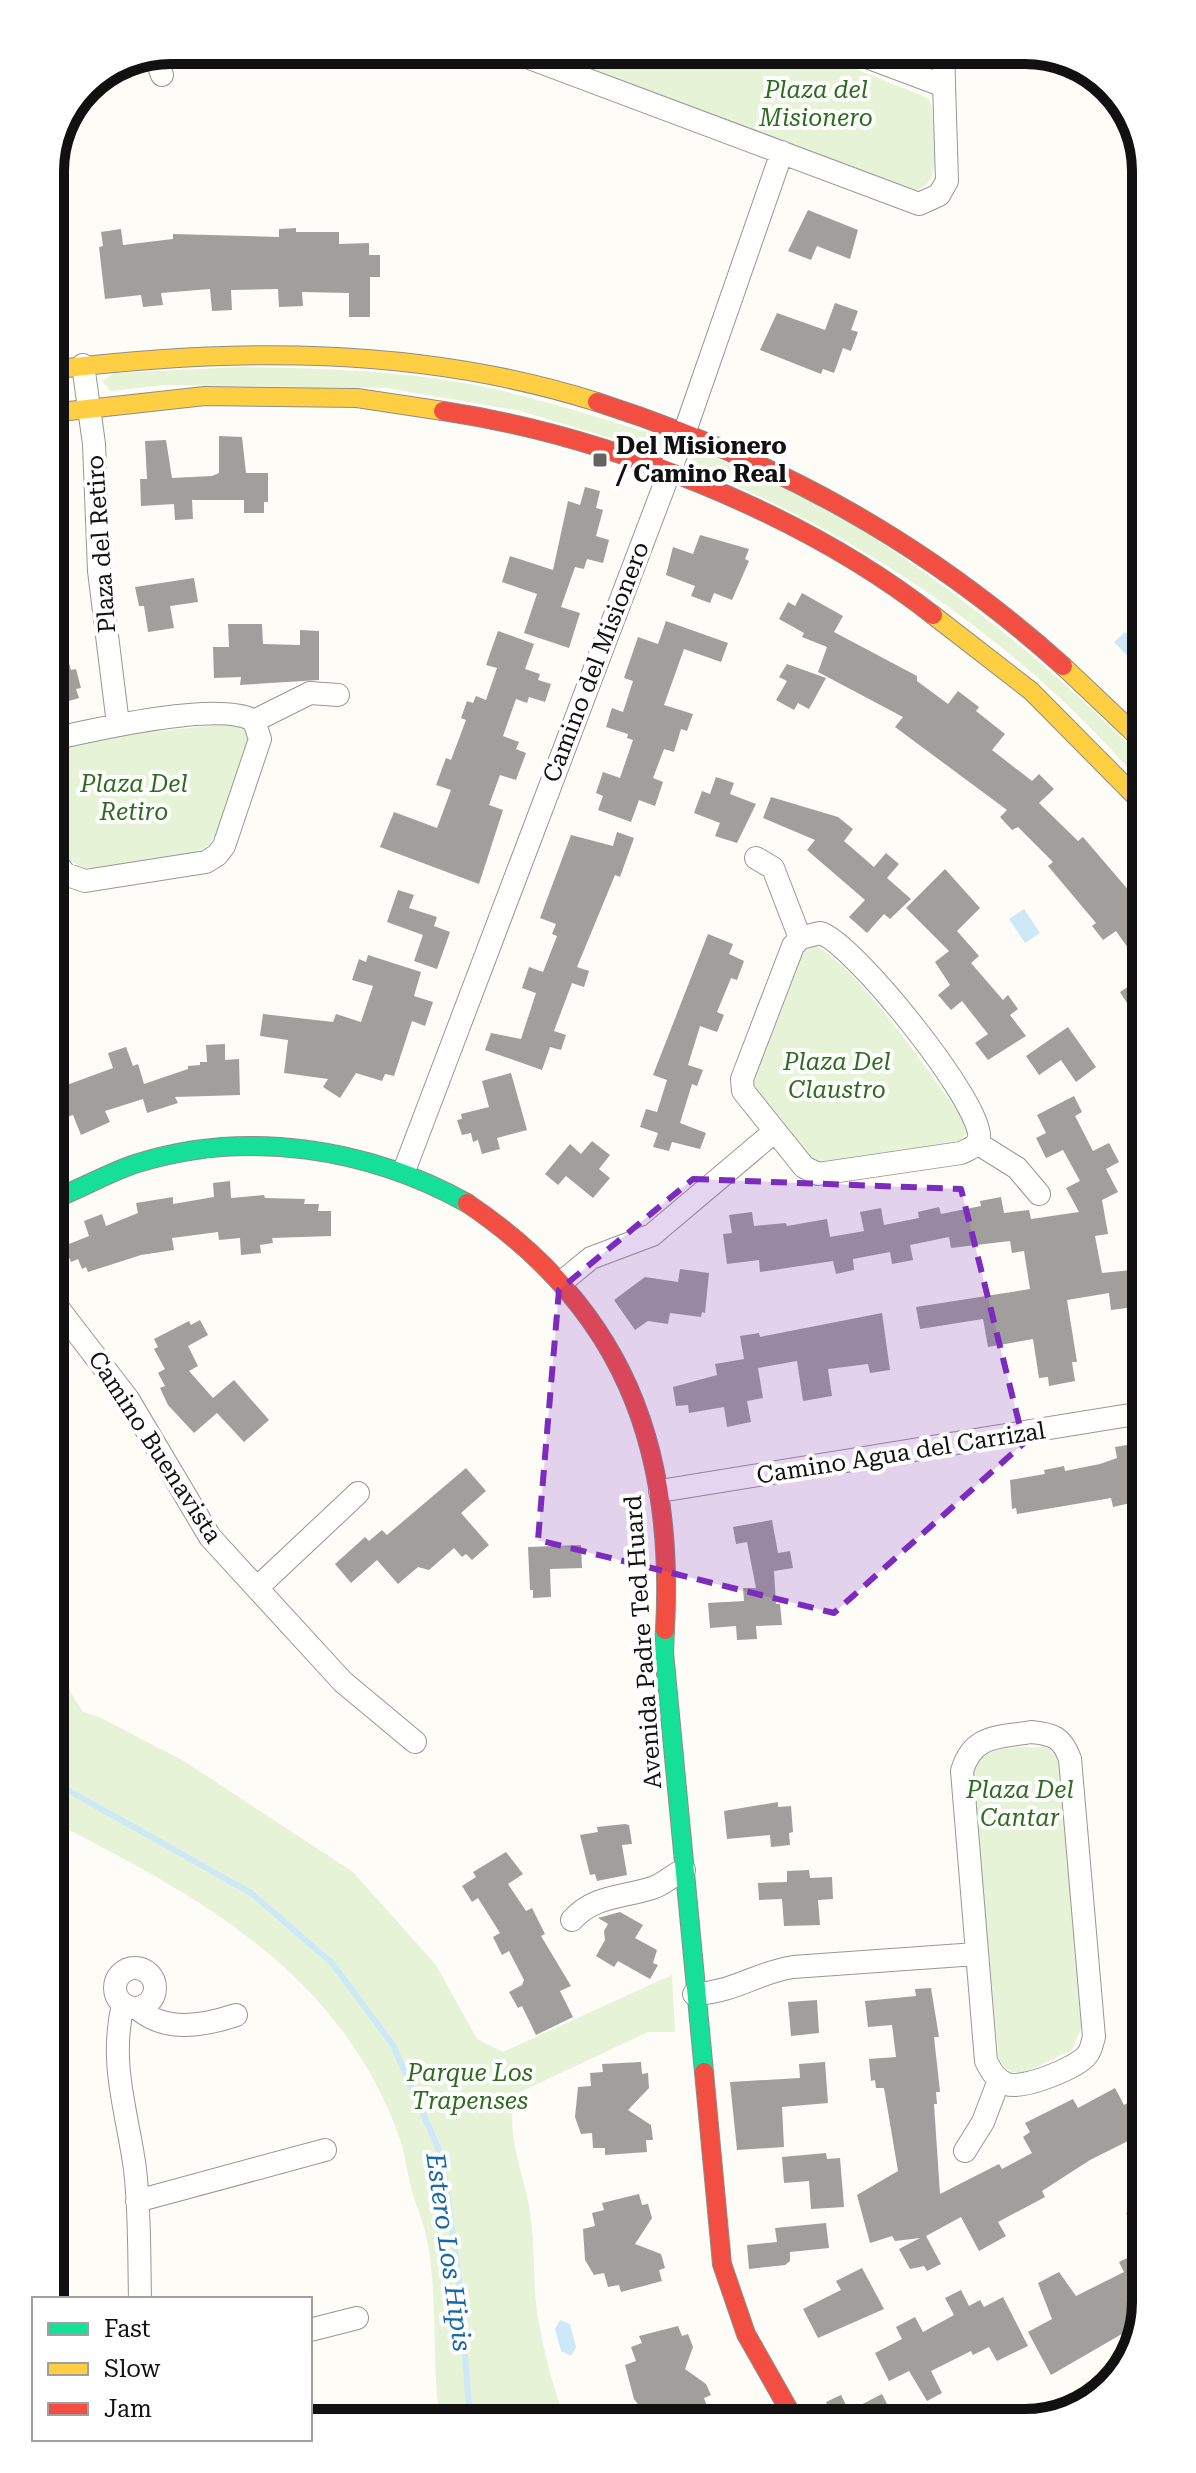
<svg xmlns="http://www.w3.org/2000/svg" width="1196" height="2473" font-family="'Roboto Serif',serif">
	<rect width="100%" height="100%" fill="#fdfcf7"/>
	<!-- green -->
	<path fill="#e7f3d7" d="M544,50h264l120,48 4,8c0,23 14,85 -20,84z
		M241,367c78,1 157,3 234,18 63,13 123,32 184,51l4,6 -3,6 -7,3 -132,-40 -135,-23 -223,-3 -52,6 -9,-10 12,-8z
		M700,450c47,23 100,42 144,69 108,67 207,147 296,237v26c-119,-140 -277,-246 -446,-314l-3,-14z
		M228,724c14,1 19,4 22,19l-34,91 -8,11 -14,8 -101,16c-54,-6 -40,-79 -40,-118l70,-16z
		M813,944c48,25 116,130 151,176l3,13 -9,10 -134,21 -12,-4 -56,-68 -2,-10 47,-132z
		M56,1669l27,43 16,5 85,44 169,111 83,93 41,74 26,13 169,-77 3,57h-27l-132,62c-13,41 11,84 15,126 4,30 2,62 6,92 6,37 15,72 28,107l-125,1c-10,-63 0,-131 -16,-193 -4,-14 -10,-27 -13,-40 -4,-16 -6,-33 -11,-48 -58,-164 -197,-241 -343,-315z
		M1046,1747l12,11 7,19 17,249 -10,24 -46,22h-16l-11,-11 -28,-287c9,-32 47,-26 75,-27z"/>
	<!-- water -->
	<path fill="#cde8f7" d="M1125,632l14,14v14l-4,4 -21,-22z
		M1024,909l16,24 -15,10 -16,-24z
		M560,2320l10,4 6,23 -5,9 -10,-5 -6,-22z"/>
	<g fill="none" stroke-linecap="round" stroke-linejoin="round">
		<!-- stream -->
		<path stroke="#cde8f7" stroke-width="6" d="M57,1784l194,109 81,70 61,82 49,112 17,122 11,141"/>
	</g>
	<!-- building -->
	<path fill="#a19f9c" d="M808,210l50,20 -8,29 -33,-13 -6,14 -23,-9z
		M296,228v4h43v12l30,-1v12h11v22h-10v40h-21v-24l-47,-1 1,14 -24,1 -1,-18 -47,1 1,20 -20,1 -2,-22 -49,4 2,12 -20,2 -2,-12 -36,4 -6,-52 4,-1 -2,-14 20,-3 2,16 50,-6v-5l106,3v-8z
		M835,303l23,8 -7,19 7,2 -7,19 -8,-3 -9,25 -11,-4 -2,5 -61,-24 17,-37 48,17z
		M219,436l23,1 4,36h22v29h-4v11h-20v-13h-52l1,19 -18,1 -1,-16 -33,2 -1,-27h7l-2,-38 21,-1 6,38 40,-2 7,-3z
		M585,487l15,4 -4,17 7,2 -7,26 13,4 -6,23 -16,-4 -3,10 -9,-2 -14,40 19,6 -11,35 -45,-15 13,-39 -35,-12 8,-26 43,14 15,-69 12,4z
		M700,535l49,14 -4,10 4,2 -17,39 -18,-7 -4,10 -19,-7 4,-10 -29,-11 7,-28 20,7z
		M194,578l4,24 -28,4 4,22 -26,4 -4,-26h-5l-4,-19z
		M802,593l41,23 -9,16 83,44v5l31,23 10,-13 21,16 -3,4 29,23 -13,16 40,31 7,-7 15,15 -15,14 39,38 5,-4 53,62 -4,3 8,12v51l-24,-34 -13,9 -11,-14 4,-3 -48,-57 5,-4 -35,-35 -6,3 -12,-13 7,-7 -112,-83 8,-10 -85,-45 9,-25 -25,-10 2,-4 -25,-14 9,-17 7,4z
		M666,621l62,22 -7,19 -37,-13 -20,56 29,9 -6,17 -6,-2 -7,23 -10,-3 -11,29 10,4 -8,24 -16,-6 -8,22 -33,-12 5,-14 -7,-3 7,-21 17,6 13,-38 -6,-2 1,-4 -22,-7 6,-19 11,4 10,-31 -9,-3 14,-41 20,7z
		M57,623l14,47 5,-1 5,19 -5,1 3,9 -27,8v-82z
		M228,624h34l1,20 37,1v-15l19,1v49l-79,5 1,-8 -27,1 -1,-31h16z
		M498,631l36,13 -9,25 15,5 -2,6 13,4 -6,18 -16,-5 -2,6 -11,-4 -13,37 16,6 -3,7 10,4 -10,27 -16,-5 -11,30 14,5 -24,74 -99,-37 14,-35 43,16 14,-38 -15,-5 10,-27 5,2 15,-40 -5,-2 6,-17 6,2 3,-7 10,4 11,-32 -11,-3z
		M787,664l39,14 -17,31 -11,-6 -4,7 -18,-10 11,-19 -8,-4z
		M716,777l18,6 -4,11 26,10 -19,39 -22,-7 5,-13 -26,-10 8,-22 8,3z
		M771,797l67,20 15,12 -9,12 30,26 12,-14 13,11 -12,14 24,21 -21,20 -6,-5 -17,19 -18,-16 16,-17 -58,-50 8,-10 -52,-22z
		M617,832l17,6 -14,39 -5,-2 -38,92 12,4 -5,16 -12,-4 -18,48 12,4 -5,15 -11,-3 -8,23 -57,-20 6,-17 30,6 15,-46 -14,-5 7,-21 14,5 14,-36 -5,-2 4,-10 -16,-6 31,-83 42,11z
		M945,869l35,39 -23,23 22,25 -8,7 32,37 5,-5 10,14 -8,6 16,21 -38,24 -13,-17 13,-9 -26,-33 -11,9 -13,-15 12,-10 -15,-23 14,-11 -43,-43z
		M398,890l16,5 -5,13 28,9 -3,9 16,6 -13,37 -23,-8 9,-26 -36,-13z
		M708,934l25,10 -4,10 15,7 -7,19 -6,-2 -14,34 7,3 -7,17 -17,-6 -12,39 15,5 -6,16 -5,-2 -12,39 26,10 -6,16 -28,-7 -3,9 -16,-4 5,-14 -18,-6 6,-18 11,3 10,-32 -14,-5z
		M368,955l53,17 -7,24 19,6 -8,24 -13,-5 -18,55 -9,-2 -3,7 -26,-8 -16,25 -17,-11 5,-8 -44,-6 4,-33 -28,-4 3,-22 70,8 3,-8 25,8 12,-36 -21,-6 7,-21 7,3z
		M1140,979l1,16v30l-21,-33z
		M1068,1027l28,40 -20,15 -15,-22 -22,15 -13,-19z
		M225,1044v16l14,-1 1,36 -65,2 3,6 -31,10 -4,-14 -38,12 5,11 -29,13 -8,-20 -6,2 -8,-24 7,-3 -2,-4 49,-18 -5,-15 18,-6 7,19 5,-2 6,20 44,-15v-3l12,-1v-3h7l-1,-17z
		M511,1073l16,57 -30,8 3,11 -18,5 -4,-14 -5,2 -2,-9 -9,2 -5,-15 5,-1 -1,-5 28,-7 -7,-26z
		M1074,1096l8,16 -7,4 18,35 16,-8 10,19 -13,7 12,23 -16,8 6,34 -13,2 7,37 40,-4v37l-31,4 -2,-17 -42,7 10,62h-5l3,19 -26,5 -1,-9 -9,1 -6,-39 -45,8 -5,-28 -63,10 -4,-22 114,-18 -6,-38 -12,2 -2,-12 -59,7 -2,-11 -39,8 3,15 -21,4 -2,-12 -37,7 1,11 -18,4 -3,-13 -73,11 -1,-12 -32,4 -4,-30 9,-1 -3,-18 23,-3 2,14 32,-3 1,3 40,-7 3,18 34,-6 -4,-19 21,-4 3,17 35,-7 -1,-6 21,-5 2,7 40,-8 -1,-5 21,-4 3,16 25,-3 2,9 48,-7 -13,-24 14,-7 -17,-31 -17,8 -10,-20 10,-5 -9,-18z
		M592,1141l18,14 -11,14 11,9 -17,20 -27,-22 -8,9 -13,-11 25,-30 11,10z
		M230,1181l1,17 33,-3 1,3 40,1 -1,5h15l-1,7h13v25l-59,2 1,5 -13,2 1,8 -20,2 -1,-17 -21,2 -1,-8 -46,6 2,12 -33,5 -53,17 -2,-5 -4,2 -4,-10 -7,3 -7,-16 25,-10 -5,-15 18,-7 4,12 32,-13 -2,-10 37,-6v7l41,-7 -1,-14z
		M680,1269l29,4 -4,40 -3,-1 -1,5 -31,-4 -2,11 -20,-3 -13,9 -21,-30 31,-23 33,5z
		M882,1313l8,57 -20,3 -2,-9 -40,5 4,27 -29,5 -6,-40 -39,7 5,30 -16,3 4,21 -24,5 -3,-20 -35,6 -1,-8 -12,1 -3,-19 44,-12 -2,-11 29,-5 -4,-23 19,-3 1,4z
		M200,1320l8,15 -20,11 10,20 -9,5 24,27 21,-18 35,40 -25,22 -27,-29 -23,20 -26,-28 -8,-17 5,-2 -7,-13 7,-4 -11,-20 4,-2 -4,-8 35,-18 2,4z
		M1133,1444l3,17 -9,2 8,39 -22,5 -2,-9 -94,16 -1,-6 -4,1 -2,-29 35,-6 -1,-4 20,-4 1,5 35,-7 17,-6 -2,-11z
		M466,1468l20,23 -25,22 28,32 -17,15 -6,-6 -4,3 -8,-9 -25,22 -11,-3 -20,17 -21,-24 -26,23 -16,-19 30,-27 4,4 13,-11 5,5z
		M772,1520l6,33 12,-2 3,17 -19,3 2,33h4l2,21 -26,1 1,13 -20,1 -1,-14 -26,2 -2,-25 36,-2 -1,-13h13l-9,-46 -11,2 -3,-17z
		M581,1545l1,23 -32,1 1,28 -18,1v-8h-3l-2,-43z
		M778,1802v5l13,-1 2,26 -4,1 1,12 -19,2 -1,-12 -43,4 -3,-28z
		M625,1824l4,1 3,19 -10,1 5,30 -30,6 -2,-7 -5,1 -10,-40 18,-3 -1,-5z
		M506,1852l17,22 -15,10 18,27 6,-3 13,26 -4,2 30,50 -11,5 13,26 -37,18 -14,-29 -4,2 -9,-16 13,-7 2,-5 -15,-29 -7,4 -9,-18 7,-4 -22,-35 -6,4 -10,-16 14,-9 -3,-5z
		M809,1870l1,8 22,-1 1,22 -15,1 2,25 -36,1 -2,-27 -23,1 -1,-17 29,-1v-11z
		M620,1912l23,13 -8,13 22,12 -4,13 5,2 -8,14 -32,-18 -4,6 -18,-11 9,-16 -1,-9 4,-7 -10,-6z
		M931,1988l8,49h-5l6,55h-4l1,12h-3l6,90 59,-30 3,5 30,-16 -9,-16 7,-5 -5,-9 48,-24 5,9 37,-20 9,17 7,-4 12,22 -16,8 5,8 -42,21 -48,31 3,6 -47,25 8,14 -27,15 -18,-34 -35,19 15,28 -14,7 -3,-5 -14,3 -11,-20 21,-11 -25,3 -3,-5 -22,7 -13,-48 41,-24 -14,-83h-8l-1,-8 -4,1 -2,-22 27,-2 -4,-32 -24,2 -3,-26 51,-5 -1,-7z
		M817,2000l2,33 -28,3 -3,-34z
		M641,2062l1,12 6,-1 1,15 -21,22 23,15 2,15h-7l1,12 -42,3v-7h-12l-1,-15 -11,1 -6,-17 3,-30 13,-1 -1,-13 13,-1 -1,-8z
		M825,2062l3,41 -46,4 2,40 -47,3 -7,-68 70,-4 -1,-14z
		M826,2153l1,6 13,-1 4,49 -33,2 -2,-28 -25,2 -2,-26z
		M639,2194l3,11 6,-1 4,14 -17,26 26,10 4,14 -6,2 3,11 -41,11 -2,-7 -11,2 -4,-14 -10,2 -9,-15 -2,-31 12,-3 -3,-13 12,-3 -2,-7z
		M1146,2202v46l-20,-35z
		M826,2223l3,25 -39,4v9l-5,4 -36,4 -2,-24 30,-3 -2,-14z
		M1141,2251l5,10v42l-12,40 -7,-12 -76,44 -23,-43 24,-13 -14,-36 21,-11 17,24 48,-24 -5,-10z
		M862,2268l22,41 -66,29 -15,-29 38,-19 -5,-9z
		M961,2290l8,16 11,-6 4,7 19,-10 25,49 -31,15 -8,-14 -16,8 -2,-4 -40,20 11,22 -15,8 -18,-30 -20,10 -14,-28 27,-14 -6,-12 19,-10 8,15 31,-17 -9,-17z
		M678,2326l4,10 6,-2 5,13 -8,22 21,15 5,11 -7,3 4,11 -24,9h-28l-4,-10 -9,3 -9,-12 -9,-34 11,-4 -5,-14 11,-4 -3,-7z
		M882,2394l11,22h-60l-7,-14 15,-7 8,16z"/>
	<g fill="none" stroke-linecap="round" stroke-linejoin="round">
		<!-- street casing -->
		<g stroke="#979795" stroke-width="24">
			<path id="street" d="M508,50l411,154 20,-9 8,-14 -4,-131
				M848,50l96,36
				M155,56l7,19
				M83,365l11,79 5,127 19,153
				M254,721l56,-28 28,2
				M53,739c40,-9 169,-39 201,-18l6,18 -36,107 -7,9 -11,7 -121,19 -20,-7 -12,-16
				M756,858l17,10 27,70
				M820,933c32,8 164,172 159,205 -2,9 -10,11 -18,15l-143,21 -14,-7 -61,-76 -1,-12 51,-133 7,-8z
				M977,1143l40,25 22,26
				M404,1171l281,-740 97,-279
				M563,1281l28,-23 61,-23 122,-103
				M55,1304l73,95 82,138 133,145 72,60
				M660,1491l482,-78
				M258,1587l100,-94
				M1031,1732c22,2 31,5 39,27l24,278c-2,6 -3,14 -7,18 -10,13 -65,35 -80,29 -11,-4 -16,-13 -21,-23l-24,-290c11,-37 36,-33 69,-39z
				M572,1920c23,-25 49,-22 80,-32 11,-3 20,-13 32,-18
				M115 1988a20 20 0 1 1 40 0a20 20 0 1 1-40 0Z
				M694,1994c42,-2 61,-21 99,-27l183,-13
				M123,2004c-14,61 4,106 12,165 5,43 4,87 5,130
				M137,2008c28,25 66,18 99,7
				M965,2151l18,-29 16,-42
				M137,2201l188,-51
				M310,2330l47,-12"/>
		</g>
		<!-- fast casing -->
		<g stroke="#8e8d8b" stroke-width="20">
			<path id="fast" d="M54,1199c29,-11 55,-27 84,-36 109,-34 230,-15 329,40
				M665,1630l-1,22 40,420"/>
		</g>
		<!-- slow casing -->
		<g stroke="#8e8d8b" stroke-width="20">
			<path id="slow" d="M51,370c182,-23 369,-24 546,32
				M51,413l154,-17 152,2 86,13
				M933,615l98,76 109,110
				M1063,666l77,73"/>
		</g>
		<!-- jam casing -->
		<g stroke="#8e8d8b" stroke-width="20">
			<path id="jam" d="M597,402c177,57 327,139 466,264
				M443,411c165,25 358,101 490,204
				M467,1203c156,105 208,243 198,427
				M704,2072l18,192 24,70 47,83"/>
		</g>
		<!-- street -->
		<use href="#street" stroke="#fffffe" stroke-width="22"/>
		<!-- fast -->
		<use href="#fast" stroke="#16e098" stroke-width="18"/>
		<!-- slow -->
		<use href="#slow" stroke="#ffcf43" stroke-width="18"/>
		<!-- jam -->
		<use href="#jam" stroke="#f24e42" stroke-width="18"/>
	</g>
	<!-- marked area -->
	<path fill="#7b2cbf" fill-opacity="0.2" stroke="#7b2cbf" stroke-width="6" stroke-dasharray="16 10" stroke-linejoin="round" d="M693,1179l268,10 63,254 -190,170 -296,-73 21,-250z"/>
	<!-- markers -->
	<rect fill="#646362" stroke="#fff" stroke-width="3" x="592" y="452" width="16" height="16" rx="4"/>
	<g text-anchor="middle" stroke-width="8" stroke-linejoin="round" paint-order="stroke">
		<!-- park labels -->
		<g font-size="24" font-style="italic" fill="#2f6b1f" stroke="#fff">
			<text x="816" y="98">Plaza del<tspan x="816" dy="28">Misionero</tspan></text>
			<text x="134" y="792">Plaza Del<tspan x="134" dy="28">Retiro</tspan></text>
			<text x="837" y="1070">Plaza Del<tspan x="837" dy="28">Claustro</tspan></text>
			<text x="1020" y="1798">Plaza Del<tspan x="1020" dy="28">Cantar</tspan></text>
			<text x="470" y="2081">Parque Los<tspan x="470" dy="28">Trapenses</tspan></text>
		</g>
		<!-- poi labels -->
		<g font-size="24" font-weight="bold" fill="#111" stroke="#fff" text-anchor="start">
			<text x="616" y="454">Del Misionero<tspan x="616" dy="28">/ Camino Real</tspan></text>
		</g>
		<!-- street labels -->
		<g font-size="24" fill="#111" stroke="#fff">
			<text transform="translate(101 544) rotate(-94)" y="8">Plaza del Retiro</text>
			<text transform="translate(596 662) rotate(-69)" y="8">Camino del Misionero</text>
			<text transform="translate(155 1447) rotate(57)" y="8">Camino Buenavista</text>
			<text transform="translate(901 1453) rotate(-9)" y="8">Camino Agua del Carrizal</text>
			<text transform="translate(643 1642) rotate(-94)" y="8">Avenida Padre Ted Huard</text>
		</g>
		<!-- water labels -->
		<g font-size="26" font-style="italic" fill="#1768a6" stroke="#fff">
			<text transform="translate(449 2252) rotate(82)" y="9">Estero Los Hipis</text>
		</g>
	</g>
	<!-- crop -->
	<path d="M0 0H1196V2473H0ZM171 64H1025A107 107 0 0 1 1132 171V2302A107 107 0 0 1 1025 2409H171A107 107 0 0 1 64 2302V171A107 107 0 0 1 171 64Z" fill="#fff" fill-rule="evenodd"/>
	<path fill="none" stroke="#111" stroke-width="10" d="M171 64H1025A107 107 0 0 1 1132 171V2302A107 107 0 0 1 1025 2409H171A107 107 0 0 1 64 2302V171A107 107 0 0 1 171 64Z"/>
	<!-- legend -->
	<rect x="32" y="2297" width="280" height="144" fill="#ffffff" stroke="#a0a0a0" stroke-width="2"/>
	<rect x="48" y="2323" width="40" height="12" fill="#16e098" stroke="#a0a0a0" stroke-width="2"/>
	<text x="104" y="2337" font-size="24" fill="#111111">Fast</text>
	<rect x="48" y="2363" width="40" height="12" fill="#ffcf43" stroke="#a0a0a0" stroke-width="2"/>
	<text x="104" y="2377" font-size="24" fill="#111111">Slow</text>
	<rect x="48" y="2403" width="40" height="12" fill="#f24e42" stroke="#a0a0a0" stroke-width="2"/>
	<text x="104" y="2417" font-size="24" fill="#111111">Jam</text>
</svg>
